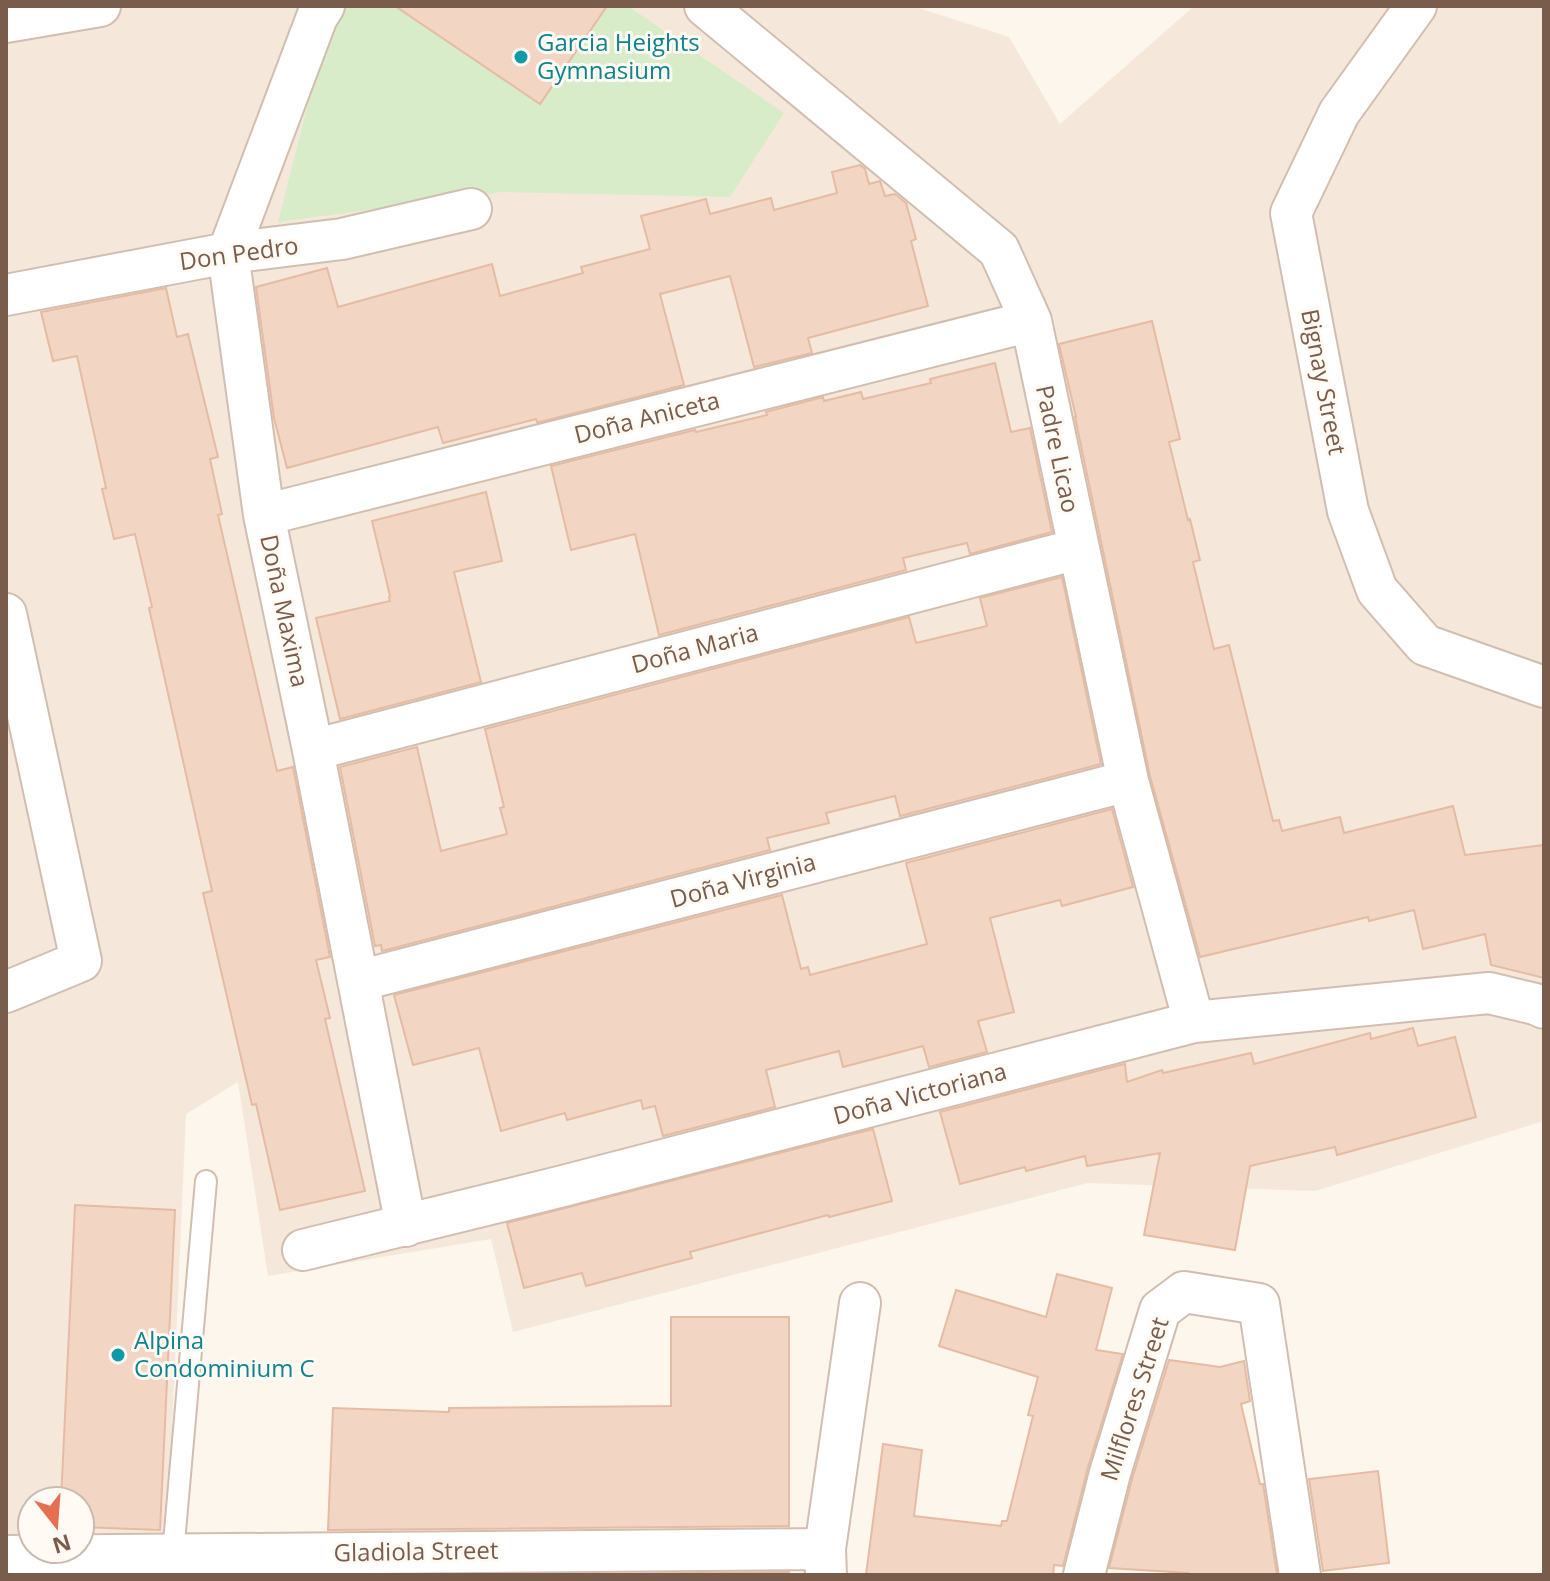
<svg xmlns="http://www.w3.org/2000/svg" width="1550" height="1581" font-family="'Open Sans',sans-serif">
	<rect width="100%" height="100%" fill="#fdf6ec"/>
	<!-- residential -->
	<path fill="#f5e8da" d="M6,6h906l97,31 51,87 134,-118h350v1115l-229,70 -227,-8 -575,149 -22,-93 -223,37 -30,-194 -52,32 -19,430h-87v-43h-48v42h-26z"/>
	<!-- green -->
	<path fill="#d8ecc9" d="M345,6h283l156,107 -54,84 -228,-5 -224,30 48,-189z"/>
	<!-- building -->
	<path fill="#f3d5c3" stroke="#e6bba3" stroke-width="2" d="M395,6h212l-67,98z
		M860,165l5,4 4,15 11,-3 5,15 10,-2 11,9 10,36 -5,2 17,65 -120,32 4,15 -58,14 -24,-91 -70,18 24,91 -144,37h-3l-1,-3 -93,24 -5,-16 -151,41 -13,-50 -18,-131 71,-19 11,39 154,-43 8,32 83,-23 -2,-6 69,-18 -9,-33 65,-17 4,15 61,-16 3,12 63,-17 -5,-21z
		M166,288l11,49 11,-3 30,123 -8,2 12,55 -4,1 59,256 16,-4 37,190 -14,3 14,58 -5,1 40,172 -85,19 -24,-106 -4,1 -49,-212 9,-2 -63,-283 3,-1 -17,-73 -21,5 -12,-50 4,-1 -29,-132 -24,5 -12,-49z
		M1152,321l28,118 -11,3 19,78 2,-1 10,41 -7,2 21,87 15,-4 44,176 6,-1 3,11 58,-14 4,16 109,-27 12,49 79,-10v133l-53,-13 -6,-31 -62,15 -9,-39 -45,11 -1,-4 -168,40 -50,-181 -75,-359h1l-17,-73z
		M995,363l16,69 19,-4 22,104 -82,22 -3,-11 -64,15 3,12 -247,65 -24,-101 -64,16 -20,-84 144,-36 1,2 71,-17 -1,-3 57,-15 1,4 37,-9 2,7 68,-16 -1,-4z
		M486,492l16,69 -48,11 27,110 -141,37 -24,-101 74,-17 -1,-4 1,-1 -18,-75z
		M1062,577l39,187 -201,52 -5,-20 -69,17 3,10 -62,15 3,12 -388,101 -1,-6 -6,1 -35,-179 77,-20 24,104 66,-17 -7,-26 4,-1 -19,-78 424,-112 7,26 71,-17 -7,-28z
		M1112,809l21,78 -71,19 -2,-6 -70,18 24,94 -36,9 9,31 -58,15 -6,-21 -80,21 -4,-16 -73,19 9,37 -112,29 -8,-30 -12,3 -2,-9 -74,20 -2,-7 -64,18 -22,-83 -66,17 -19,-70 388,-100 19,74 7,-2 2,8 117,-31 -21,-81z
		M1413,1028l5,18 37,-9 21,80 -139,38 -2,-8 -85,19 -15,84 -91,-15 16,-82 -73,13 -2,-10 -59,15 -1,-4 -65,17 -20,-72 180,-47 5,-1 2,18 35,-12 1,3 88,-20 3,11 116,-31 1,6z
		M873,1129l19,72 -63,16 -1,-2 -138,37 2,6 -106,28 -4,-13 -58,15 -17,-65z
		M75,1205l100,5 -15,320 -80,-3v-26h-19z
		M1057,1274l55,14 -16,62 27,4 -35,113 -25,99 -9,-1 -1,10h-187l17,-131 39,6 -8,66 87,10 1,-5h5l26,-105 -5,-1 10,-38 -99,-31 17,-56 90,27z
		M671,1317h118v209l-461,4 5,-122 116,4v-4l222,-2z
		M1169,1360l51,7 24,-6 6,40 -9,3 19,80h3l14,91h-89v-2l-79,-5 23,-89z
		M1378,1471l11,92 -66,8 -14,-92z
		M789,1572v3h-315z"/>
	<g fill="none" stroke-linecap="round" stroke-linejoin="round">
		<!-- lane casing -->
		<g stroke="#d1beb0" stroke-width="24">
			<path id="lane" d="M173,1554l33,-373"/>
		</g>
		<!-- street casing -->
		<g stroke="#d1beb0" stroke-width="44">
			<path id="street" d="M324,6l-7,11 -89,236 36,262 49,235 93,476
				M705,6l294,244 32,71 97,460 66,241
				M1416,6l-77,107 -48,100 57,298 29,79 48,55 119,42
				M6,22l94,-16
				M6,295l222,-42 114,-14 129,-30
				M264,515l767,-194
				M6,614l75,347 -75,31
				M313,750l765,-201
				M358,981l770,-200
				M303,1250l260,-64 631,-164 295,-29 46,11 9,4
				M6,1556l819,-7
				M826,1575l-1,-26 35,-246
				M1084,1575l26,-102 50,-163 24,-18 75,12 41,271"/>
		</g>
		<!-- lane -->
		<use href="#lane" stroke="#fff" stroke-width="20"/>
		<!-- street -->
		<use href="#street" stroke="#fff" stroke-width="40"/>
	</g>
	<!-- markers -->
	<g fill="#0f9aa8" stroke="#fffaf3" stroke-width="3">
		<circle cx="521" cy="57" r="8"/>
		<circle cx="118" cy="1355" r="8"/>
	</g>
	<g text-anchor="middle" stroke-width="6" stroke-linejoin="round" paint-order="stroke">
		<!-- culture labels -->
		<g font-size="24" fill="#0d838f" stroke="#fffaf3" text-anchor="start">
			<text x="537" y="51">Garcia Heights<tspan x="537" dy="28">Gymnasium</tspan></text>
			<text x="134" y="1349">Alpina<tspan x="134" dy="28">Condominium C</tspan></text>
		</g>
		<!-- street labels -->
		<g font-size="24" fill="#7a5c4d" stroke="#fffaf3">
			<text transform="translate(239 254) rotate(-8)" y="8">Don Pedro</text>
			<text transform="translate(1323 382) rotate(79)" y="8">Bignay Street</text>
			<text transform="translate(647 418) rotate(-14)" y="8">Doña Aniceta</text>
			<text transform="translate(1057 449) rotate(78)" y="8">Padre Licao</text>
			<text transform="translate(284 611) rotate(78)" y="8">Doña Maxima</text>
			<text transform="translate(695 649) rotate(-15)" y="8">Doña Maria</text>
			<text transform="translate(743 881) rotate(-15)" y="8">Doña Virginia</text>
			<text transform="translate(920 1094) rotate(-15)" y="8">Doña Victoriana</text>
			<text transform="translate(1135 1399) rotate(-72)" y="8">Milflores Street</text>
			<text transform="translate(416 1552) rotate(-1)" y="8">Gladiola Street</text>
		</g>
	</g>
	<!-- border -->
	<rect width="1550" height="1581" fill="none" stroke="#7a5c4d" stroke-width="16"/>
	<!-- north arrow -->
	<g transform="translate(56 1525) rotate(163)"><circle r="38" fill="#fffaf3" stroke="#cabbb1" stroke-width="2"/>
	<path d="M0-6L14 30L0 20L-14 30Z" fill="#e76f51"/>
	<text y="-12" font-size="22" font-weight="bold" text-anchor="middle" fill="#7a5c4d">N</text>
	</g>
</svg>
